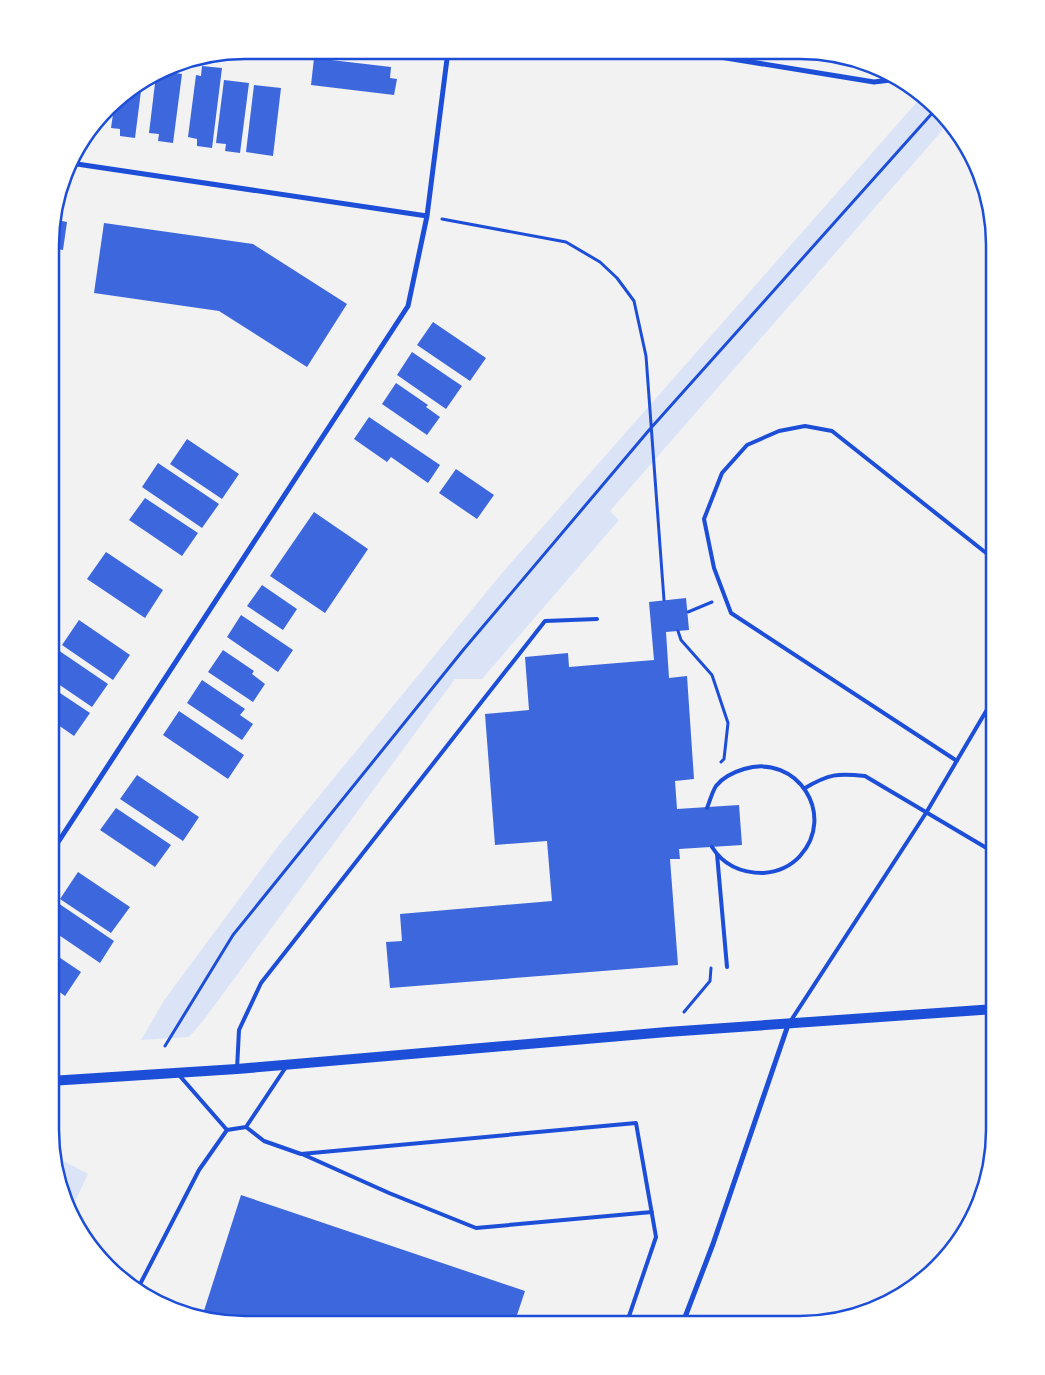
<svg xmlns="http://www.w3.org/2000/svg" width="1045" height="1375" font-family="Mulish,sans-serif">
	<rect width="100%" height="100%" fill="#f2f2f2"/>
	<!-- green -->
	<path fill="#dbe4f7" d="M923,95l24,30 -337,386 9,9 -137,159h-27l-252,342 -14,16 -48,3 24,-41 114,-154 223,-272z
		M56,1157l32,17 -19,40z"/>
	<!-- building -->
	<path fill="#3d67dc" d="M369,50h32l-1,5z
		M314,58l77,9 -1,11 7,1 -3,16 -83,-10z
		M202,66l20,2 -10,80 -15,-2v-7l-9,-2 8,-62 5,1z
		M163,71l19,3 -9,69 -15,-2 1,-7 -10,-1 7,-58z
		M224,80l25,3 -9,70 -15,-2 1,-7 -10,-1z
		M142,83l-7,55 -15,-2v-7l-9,-1 4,-28z
		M254,85l27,3 -8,68 -27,-4z
		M52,219l15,3 -4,28 -11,-2z
		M104,223l149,21 94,60 -40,63 -88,-56 -125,-18z
		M433,322l53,36 -16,23 -53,-36z
		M412,352l50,34 -16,23 -49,-34z
		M396,383l32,22 -2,2 14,10 -13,18 -45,-31z
		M369,417l71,48 -12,18 -37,-26 -4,5 -33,-23z
		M187,439l52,35 -17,25 -52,-35z
		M158,463l61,41 -17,24 -60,-41z
		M456,469l38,26 -17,24 -38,-26z
		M145,498l53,35 -16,23 -53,-36z
		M314,512l54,37 -43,64 -55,-37z
		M106,552l57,38 -18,28 -58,-39z
		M262,585l35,24 -14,21 -36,-24z
		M686,598l3,32 -23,2 3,46 18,-2 7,103 -19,2 2,28 62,-4 3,40 -63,4 1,10h-10l8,106 -288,23 -4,-46 16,-1 -2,-27 152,-13 -5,-60 -52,4 -10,-131 44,-4 -4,-53 43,-4 1,14 85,-7 -5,-58z
		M241,615l52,35 -15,22 -51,-35z
		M79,620l51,35 -17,25 -51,-35z
		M58,650l50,34 -16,23 -41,-28v-19z
		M223,650l31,21 -2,3 13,10 -12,18 -45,-30z
		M202,680l43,29 -5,6 13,9 -11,16 -55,-37z
		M51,687l39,26 -16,23 -23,-16z
		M179,711l65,44 -16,24 -65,-44z
		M137,775l62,42 -16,24 -63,-42z
		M116,808l55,37 -16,22 -55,-37z
		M78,872l52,35 -19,26 -51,-34z
		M58,903l56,38 -14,22 -50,-34v-15z
		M50,951l31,21 -16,24 -15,-11z
		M241,1195l284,96 -11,33 -295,-1 -17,-6z"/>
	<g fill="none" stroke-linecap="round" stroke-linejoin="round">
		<!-- path -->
		<path stroke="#1d4ed8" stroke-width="3" d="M442,219l124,23 34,20 17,16 17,23 12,55 18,244
			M688,612l24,-10
			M678,631l3,9 31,35 16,48 -4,36 -3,3
			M684,1012l26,-31 1,-13
			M165,1046l68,-111 231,-286 186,-220 285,-319"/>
		<!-- service -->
		<path stroke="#1d4ed8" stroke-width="4" d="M957,761l-226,-148 -17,-45 -10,-49 18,-46 25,-28 32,-14 26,-5 27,5 163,129
			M805,788c24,-14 32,-15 60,-12l130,77
			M707,808c3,-7 5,-16 9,-22 7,-9 18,-14 28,-17 53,-16 93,46 56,87 -10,11 -22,16 -37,17 -22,0 -39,-7 -51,-26
			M717,854l10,113
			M790,1022l136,-209 69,-117
			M237,1069l2,-39 22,-47 284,-362 52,-2
			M179,1075l48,55
			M246,1127l40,-60
			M302,1154l87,39 87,35 176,-16
			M136,1292l63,-122 28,-40 19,-3 18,14 37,13 335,-31 20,114 -30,88"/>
		<!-- minor -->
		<path stroke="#1d4ed8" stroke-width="5" d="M683,51l191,31 25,-3
			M70,163l357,53
			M51,853l357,-547 19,-90 21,-165
			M682,1325l31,-81 75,-219"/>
		<!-- secondary -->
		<path stroke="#1d4ed8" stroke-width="10" d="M50,1081l187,-12 430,-37 328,-23"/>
	</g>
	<!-- crop -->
	<path d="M0 0H1045V1375H0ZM245 59H800A186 186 0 0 1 986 245V1130A186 186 0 0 1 800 1316H245A186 186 0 0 1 59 1130V245A186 186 0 0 1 245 59Z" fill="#fff" fill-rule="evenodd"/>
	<path fill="none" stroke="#1d4ed8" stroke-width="2.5" d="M245 59H800A186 186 0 0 1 986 245V1130A186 186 0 0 1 800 1316H245A186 186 0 0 1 59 1130V245A186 186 0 0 1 245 59Z"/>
</svg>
